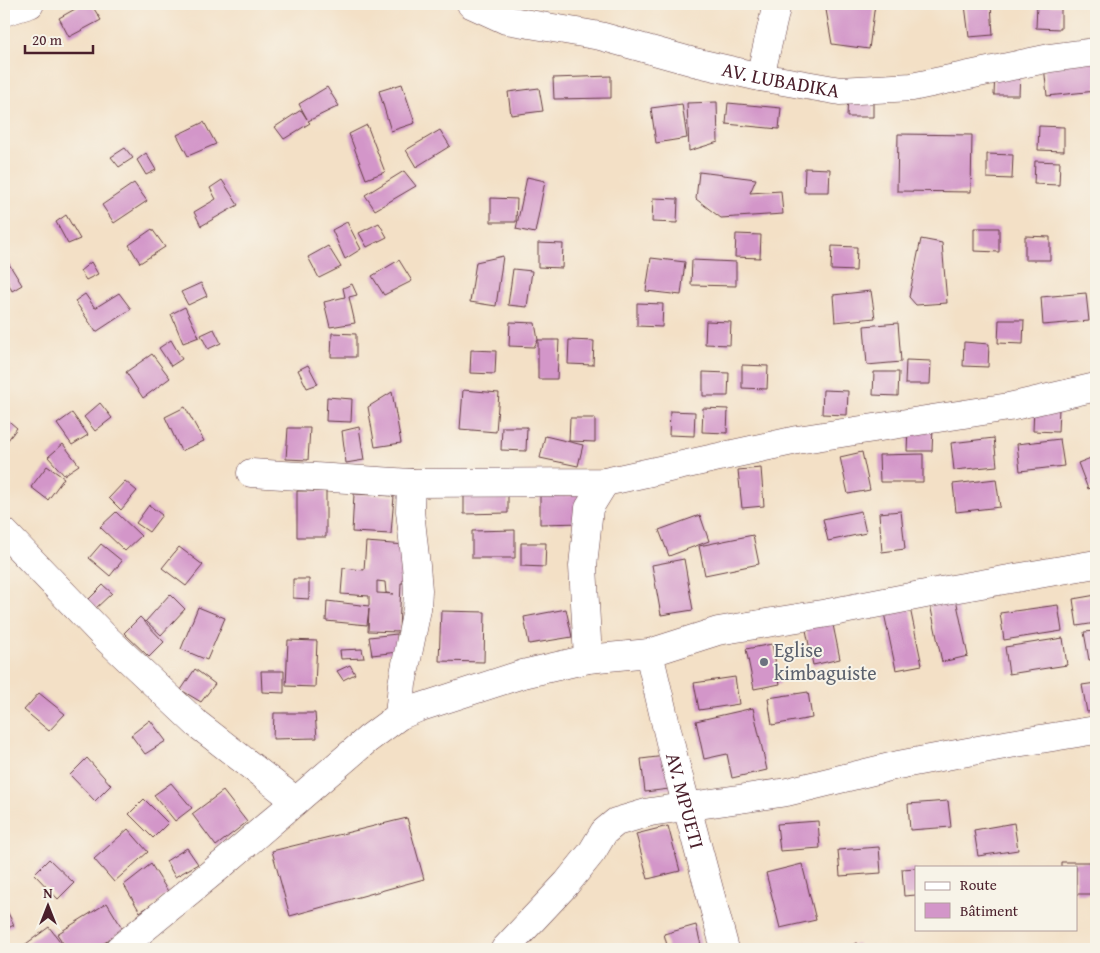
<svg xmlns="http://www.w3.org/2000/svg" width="1100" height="953" font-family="'Gentium Book Plus',serif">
	<rect width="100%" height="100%" fill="#f7f3e8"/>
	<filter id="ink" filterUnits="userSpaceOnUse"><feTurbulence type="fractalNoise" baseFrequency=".02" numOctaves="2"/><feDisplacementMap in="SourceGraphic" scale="10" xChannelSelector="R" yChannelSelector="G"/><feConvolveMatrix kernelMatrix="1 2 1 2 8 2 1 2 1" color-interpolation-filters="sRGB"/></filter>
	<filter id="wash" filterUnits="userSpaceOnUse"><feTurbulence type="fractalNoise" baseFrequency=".0096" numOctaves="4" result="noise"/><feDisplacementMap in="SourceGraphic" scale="20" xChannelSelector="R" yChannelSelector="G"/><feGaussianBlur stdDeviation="1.12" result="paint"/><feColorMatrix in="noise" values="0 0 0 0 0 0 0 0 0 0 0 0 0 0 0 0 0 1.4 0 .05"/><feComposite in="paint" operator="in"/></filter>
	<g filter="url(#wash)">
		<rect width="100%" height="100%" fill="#f3e0c6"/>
		<g id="blocks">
			<!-- building -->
			<path fill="#d396c9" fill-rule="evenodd" d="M84,4h7l10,16 -32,17 -10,-19z
				M825,4h50l-6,45 -37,-5z
				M976,4h15l2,31 -24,2 -4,-32z
				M1037,5l24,1v23l-25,-1z
				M1096,60v31l-49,5 -3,-31z
				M995,71l25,1 -1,23h-25z
				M611,76v22l-57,1 -1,-21z
				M402,84l13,39 -24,8 -12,-40z
				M327,87l12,19 -31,15 2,2 -26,16 -9,-12 26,-17 6,9 -8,-15z
				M539,88l4,23 -32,4 -3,-23z
				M848,93l25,1v23h-26z
				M717,102l1,40 -29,9 -2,-48z
				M728,103l53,5 -2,21 -53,-5z
				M682,104l5,34 -31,5 -5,-35z
				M204,122l12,22 -28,12 -11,-21z
				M367,125l18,47 -19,7 -17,-45z
				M1039,126l25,1v24l-26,-1z
				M440,130l10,16 -34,21 -10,-17z
				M898,134l74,1 -1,57 -74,-1z
				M125,148l8,10 -14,9 -8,-10z
				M146,153l10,17 -10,5 -9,-15z
				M987,154l26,1 -1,24 -25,-1z
				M1035,161l25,1 -1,23 -25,-1z
				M805,168l25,1 -1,23h-25z
				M404,171l12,15 -41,24 -10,-15z
				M699,172l57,7 -6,14 31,-2 2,23 -62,4 -25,-19z
				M527,177l18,4 -10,52 -19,-4z
				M222,180l16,25 -37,21 -7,-14 22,-13 -6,-11z
				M134,183l13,18 -33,22 -12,-18z
				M491,198l26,1 -1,23h-25z
				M653,198l25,1 -1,24 -25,-1z
				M66,215l14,24 -12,5 -12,-22z
				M347,222l14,27 -16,10 -13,-29z
				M379,223l8,14 -20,10 -8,-14z
				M974,228h25v24l-25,-1z
				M152,229l13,18 -25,16 -11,-18z
				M736,234l25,1 -1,23 -25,-1z
				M1025,236l25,1v23h-25z
				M921,239l21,4 5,60 -31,2 -7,-8z
				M538,243l25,1 -1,24 -24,-1z
				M328,246l13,21 -22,11 -11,-21z
				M832,246l25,1 -1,24 -25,-1z
				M503,256l-7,50 -26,-4 6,-40z
				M651,258l34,4 -4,33 -35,-4z
				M399,260l13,21 -28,14 -12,-19z
				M692,260l44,2v24l-45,-1z
				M91,262l7,12 -12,6 -6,-9z
				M9,264l13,21 -10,6 -8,-17v-7z
				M513,269l19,2 -5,36 -19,-2z
				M201,283l6,13 -19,9 -7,-13z
				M352,284l5,11 -8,2 6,26 -25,4 -6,-25 21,-5 -2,-9z
				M871,291l4,27 -40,4 -2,-27z
				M119,293l12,16 -35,23 -21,-31 10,-7 10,14z
				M1086,293l3,28 -46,4 -2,-28z
				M637,303l26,1 -1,23 -25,-1z
				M185,307l14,30 -16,6 -12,-29z
				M999,320h25l-1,24 -25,-1z
				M706,321l25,1 -1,23 -25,-1z
				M510,322l25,1 3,17 -4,7 -25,-1z
				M898,323l3,39 -34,3 -3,-39z
				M214,329l7,14 -13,6 -7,-14z
				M332,333l24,1v23h-25z
				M171,340l11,19 -11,7 -12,-18z
				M538,340h21l-2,39h-19z
				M569,340l25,1 -1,24 -25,-1z
				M964,342l25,2 -1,23 -25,-1z
				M471,350l25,1 -1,23 -25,-1z
				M152,354l18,24 -27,20 -17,-26z
				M906,360l25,1 -1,23h-25z
				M308,365l10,19 -11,4 -9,-18z
				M742,365l26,1 -1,23 -25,-1z
				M703,372l26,1 -1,23h-25z
				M874,372h25l-1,24 -25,-1z
				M463,390l36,3 -3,39 -36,-3z
				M823,390l25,1 -1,24 -25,-1z
				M392,392l9,51 -26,4 -7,-40z
				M327,397l25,2 -1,23 -25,-1z
				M100,403l12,15 -17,13 -11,-14z
				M185,407l19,34 -23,10 -16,-34z
				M1034,407l25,1 -1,24 -25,-1z
				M703,408l25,1 -1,24 -25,-1z
				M670,411l25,1 -1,24 -25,-1z
				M72,413l16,22 -16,10 -15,-21z
				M4,417l13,11 -9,12 -4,-3z
				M570,418h25v24l-26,-1z
				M359,427l5,33 -18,3 -4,-32z
				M502,427h25l-1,24 -25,-1z
				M908,427l25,1 -1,23h-25z
				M288,428h22l-2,32 -22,-1z
				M545,436l38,9 -5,21 -38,-8z
				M994,438l3,28 -43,4 -3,-27z
				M1060,439l4,27 -44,5 -3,-27z
				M63,444l16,21 -15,10 -16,-18z
				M862,452l8,38 -22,4 -8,-37z
				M923,454v28h-43l-1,-27z
				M1096,456v30l-8,3 -10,-26z
				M47,466l17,12 -16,22 -17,-13z
				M761,468l3,38 -22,2 -4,-38z
				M996,479l4,28 -44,5 -3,-28z
				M125,481l12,10 -16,19 -12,-12z
				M464,486h44v27l-44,1z
				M297,491h29v46h-29z
				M354,494l40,2 -3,38 -39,-2z
				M583,495l1,28 -44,1v-28z
				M149,505l13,10 -13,17 -13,-9z
				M861,511l5,22 -38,8 -5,-22z
				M901,511l4,38 -23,3 -3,-39z
				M116,512l25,24 -16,15 -25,-24z
				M700,515l9,26 -40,15 -10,-26z
				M515,530v28h-43v-27z
				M753,535l6,29 -54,11 -6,-29z
				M366,542l40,3 -3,38h-2l-2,49 -31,-1 1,-22 -2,16 -41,-4 1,-20 42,5v-10l-28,-2 2,-26 21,2zM377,581l8,1 1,11 8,1 -17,-1z
				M521,543h25l-1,24 -24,-1z
				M101,544l21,17 -12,15 -21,-18z
				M179,547l24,18 -17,21 -24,-18z
				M684,559l9,51 -32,5 -9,-50z
				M293,579h16v20l-16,-1z
				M103,585l9,8 -17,16 -7,-9z
				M170,594l15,15 -24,26 -15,-14z
				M1096,595v28l-19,3 -4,-27z
				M956,599l12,57 -26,6 -12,-58z
				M1058,605l4,26 -58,9 -4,-27z
				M198,607l27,11 -18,42 -26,-11z
				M910,608l12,57 -26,5 -12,-57z
				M566,609l6,28 -43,7 -5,-27z
				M441,611l44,1 -1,50 -45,-1z
				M140,617l24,25 -15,15 -25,-24z
				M832,620l8,39 -27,6 -8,-40z
				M1096,631v28l-7,1 -5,-28z
				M397,634l1,18 -26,3 -3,-18z
				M1063,638l4,27 -58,9 -4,-27z
				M288,640l29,1 -2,46 -29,-1z
				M772,644l8,40 -26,5 -8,-40z
				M362,649l2,9 -23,1 -1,-9z
				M350,665l5,9 -12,6 -6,-9z
				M195,669l20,15 -14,18 -20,-12z
				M261,671h23v22l-22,-1z
				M735,677l4,27 -40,6 -5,-27z
				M1096,683v28l-9,1 -5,-27z
				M808,692l4,26 -40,7 -4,-27z
				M39,693l26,21 -16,17 -25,-21z
				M753,708l14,62 -35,8 -5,-24 -23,5 -8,-38z
				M274,713h41l2,25 -44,1z
				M150,720l16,21 -21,13 -14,-19z
				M673,755l4,33 -32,4 -4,-33z
				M87,758l24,27 -16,16 -25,-26z
				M171,783l21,25 -17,13 -21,-26z
				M223,791l24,31 -31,24 -24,-32z
				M144,799l24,24 -15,15 -24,-24z
				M948,801l3,26 -41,3 -2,-26z
				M407,818l17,61 -134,37 -18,-65z
				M818,821l2,27 -40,3 -3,-27z
				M1014,823l4,27 -40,6 -4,-26z
				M668,826l12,45 -32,8 -12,-45z
				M128,829l20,23 -34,30 -20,-23z
				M879,847l2,26 -41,3 -2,-26z
				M187,848l11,16 -23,13 -9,-16z
				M49,859l25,24 -16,16 -24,-25z
				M1061,862h30v32h-15v-27h-15z
				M151,864l18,29 -29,19 -16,-27z
				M802,864l14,56 -36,8 -14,-55z
				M916,868v27l-12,1 -2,-27z
				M107,903l17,28 -30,18h-27l-10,-15z
				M4,905l10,20 -10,5z
				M696,925l6,24h-34l-4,-15z
				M49,927l17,22h-47z
				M857,943l2,6h-18z"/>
		</g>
	</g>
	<g filter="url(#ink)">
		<use href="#blocks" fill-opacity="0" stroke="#633c42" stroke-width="1"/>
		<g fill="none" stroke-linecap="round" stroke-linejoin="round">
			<!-- minor casing -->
			<g stroke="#633c42" stroke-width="29">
				<g id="minor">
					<path id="s1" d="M471,4l35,16 94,16 94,26 66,15 80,14 72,-4 138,-29 46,-6"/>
					<path d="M4,12l26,-8"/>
					<path d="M760,77l17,-73"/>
					<path d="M251,473l160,10 194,-1 192,-42 212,-33 87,-20"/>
					<path d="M4,532l101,105 92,87 99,77"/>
					<path id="s2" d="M649,653l24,102 52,194"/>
					<path d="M588,659l-5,-93 6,-58 16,-26"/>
					<path d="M399,716l3,-32 15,-75 1,-19 -2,-24 -6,-55 1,-28"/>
					<path d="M119,949l106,-87 71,-61 72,-62 31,-23 19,-8 105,-34 65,-15 61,-6 69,-22 110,-18 113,-22 155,-27"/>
					<path d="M505,949l62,-66 25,-31 12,-20 12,-10 34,-10 137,-20 111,-27 112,-21 86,-14"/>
				</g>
			</g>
			<!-- minor -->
			<use href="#minor" stroke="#fff" stroke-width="28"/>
		</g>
	</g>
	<!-- markers -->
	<circle fill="#6b7280" stroke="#f7f3e8" stroke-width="2" cx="764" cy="662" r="5"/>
	<g text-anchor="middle" stroke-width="4" stroke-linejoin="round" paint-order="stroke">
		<!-- street labels -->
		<g font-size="20" fill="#4a1f2b" stroke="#f7f3e8">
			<text dy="7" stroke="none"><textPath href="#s1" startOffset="320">AV. LUBADIKA</textPath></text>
			<text dy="7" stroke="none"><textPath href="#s2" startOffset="152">AV. MPUETI</textPath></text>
		</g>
		<!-- worship labels -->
		<g font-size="20" fill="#5b616d" stroke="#f7f3e8" text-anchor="start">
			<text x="774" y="657">Eglise<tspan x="774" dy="23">kimbaguiste</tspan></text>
		</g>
	</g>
	<!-- margin -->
	<rect width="1100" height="953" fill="none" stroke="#f7f3e8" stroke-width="20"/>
	<!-- legend -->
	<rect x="915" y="866" width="162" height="65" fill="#f7f3e8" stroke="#b29e9c"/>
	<rect x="925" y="882" width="25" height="8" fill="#ffffff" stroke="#b29e9c"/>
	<text x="960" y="890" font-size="15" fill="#4a1f2b">Route</text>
	<rect x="925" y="903" width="25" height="15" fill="#d396c9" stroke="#b29e9c"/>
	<text x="960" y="916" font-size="15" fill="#4a1f2b">Bâtiment</text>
	<!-- north arrow -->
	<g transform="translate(48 906)" stroke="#f7f3e8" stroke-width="4" paint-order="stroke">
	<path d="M0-4L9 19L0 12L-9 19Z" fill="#4a1f2b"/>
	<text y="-8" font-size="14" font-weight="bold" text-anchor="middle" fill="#4a1f2b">N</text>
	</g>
	<!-- scale -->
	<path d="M25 45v8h68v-8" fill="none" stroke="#4a1f2b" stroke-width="2.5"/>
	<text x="32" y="45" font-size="15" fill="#4a1f2b" stroke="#f7f3e8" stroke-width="4" paint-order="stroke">20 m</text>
</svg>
